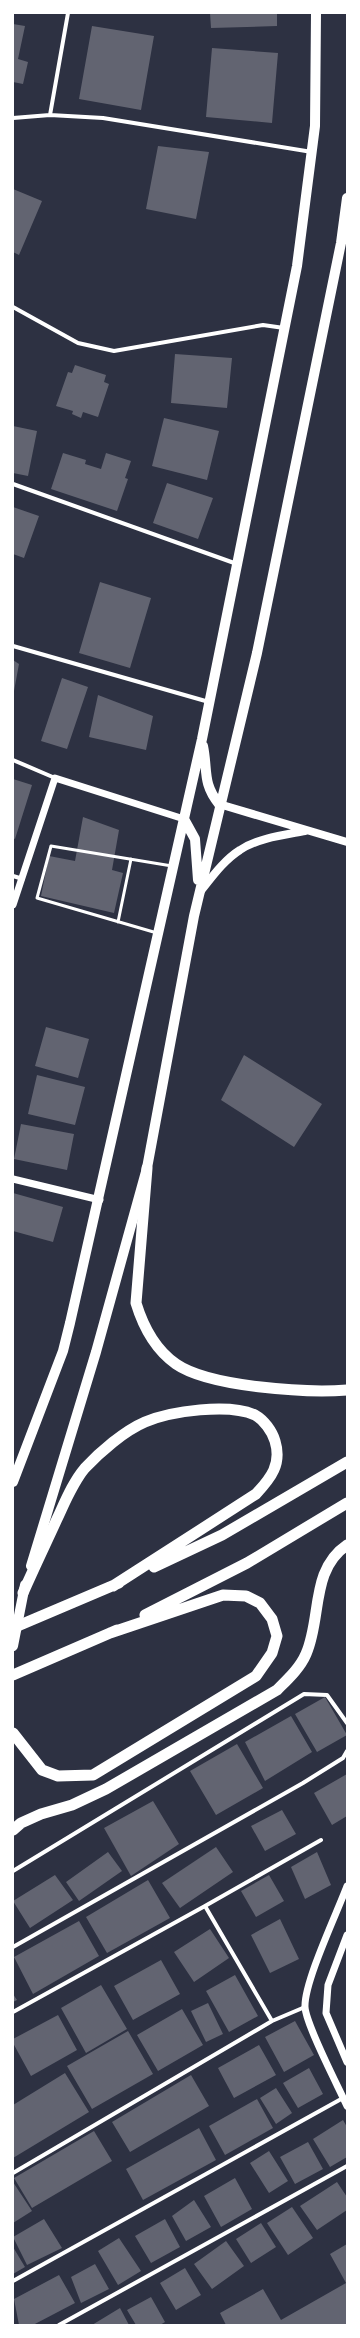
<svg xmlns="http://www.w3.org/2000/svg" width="360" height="2338" font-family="'PT Sans Narrow',sans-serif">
	<rect width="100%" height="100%" fill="#2d3142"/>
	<!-- building -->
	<path fill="#626471" d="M210,13h67v13l-66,2z
		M13,24l12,2 -7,33 10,3 -5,22 -10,-2z
		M92,26l62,10 -13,74 -62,-11z
		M212,48l66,5 -6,70 -66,-6z
		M158,146l51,6 -13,67 -50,-10z
		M13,189l29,12 -23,54 -6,-3z
		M175,354l57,4 -5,50 -56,-5z
		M75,365l31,10 -2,7 5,2 -11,33 -15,-5 -2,6 -9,-4 1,-3 -17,-5 12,-34 4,1z
		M164,418l55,13 -12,49 -55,-14z
		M13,426l24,5 -9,45 -15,-3z
		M63,453l23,7 -1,4 16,5 5,-16 25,8 -6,17 3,1 -11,32 -66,-22z
		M167,483l46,15 -15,41 -45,-16z
		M13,507l26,9 -15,42 -11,-4z
		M100,582l51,16 -21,70 -51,-15z
		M13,660l6,4 -5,27h-1z
		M62,678l26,9 -21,62 -26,-8z
		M98,695l55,21 -7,34 -57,-13z
		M13,779l19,6 -17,54 -2,-1z
		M83,817l36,13 -7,40 11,3 -9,40 -73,-17 8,-40 26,5z
		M46,1027l43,12 -11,39 -43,-12z
		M244,1055l78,49 -28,43 -73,-47z
		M37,1075l48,12 -10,38 -47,-11z
		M21,1124l53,10 -7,36 -53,-11z
		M13,1193l50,14 -10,35 -40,-11z
		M325,1697l22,38 -30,17 -22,-38z
		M291,1716l21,36 -47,29 -20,-39z
		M237,1744l26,44 -47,27 -26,-44z
		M347,1774v42l-15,9 -18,-32z
		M153,1801l26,43 -48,32 -27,-48z
		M282,1810l14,24 -31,17 -14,-25z
		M216,1847l17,25 -53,36 -18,-25z
		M108,1852l14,19 -43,30 -13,-19z
		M317,1852l14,33 -26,14 -14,-32z
		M55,1875l18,25 -43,28 -17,-27z
		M269,1875l15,26 -28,16 -15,-26z
		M148,1880l22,38 -63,35 -21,-36z
		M280,1919l19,40 -29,14 -19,-38z
		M79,1921l20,35 -66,38 -19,-37z
		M210,1929l19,29 -35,24 -20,-30z
		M161,1960l19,34 -47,26 -19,-34z
		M235,1975l23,41 -29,16 -23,-41z
		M101,1985l26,44 -41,24 -25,-45z
		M13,1994l4,6 -4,2z
		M208,2003l15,31 -17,8 -15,-31z
		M182,2009l21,36 -45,26 -21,-36z
		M58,2015l19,35 -46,26 -18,-33v-4z
		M295,2021l19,34 -30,17 -19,-35z
		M128,2031l25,43 -61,35 -25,-43z
		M259,2045l17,30 -42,23 -16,-30z
		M309,2068l14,26 -25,14 -15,-25z
		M65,2073l24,39 -76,46v-53z
		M191,2075l18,31 -79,46 -18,-30z
		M276,2088l16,25 -16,11 -16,-26z
		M257,2099l16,29 -48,27 -16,-29z
		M343,2120l4,7v30l-17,10 -17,-28z
		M199,2128l17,32 -73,40 -17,-31z
		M94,2131l18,30 -80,47 -18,-30z
		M308,2142l15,27 -28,15 -15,-27z
		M269,2151l19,30 -19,12 -19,-30z
		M235,2178l17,31 -31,18 -17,-31z
		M13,2182l19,29 -19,12z
		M337,2182l10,15v13l-30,20 -17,-24z
		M194,2200l17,27 -25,14 -14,-25z
		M292,2207l21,31 -25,17 -21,-32z
		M44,2219l18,29 -35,17 -14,-28z
		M165,2219l15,28 -29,16 -16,-27z
		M261,2223l15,24 -25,16 -15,-24z
		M119,2238l22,33 -23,14 -20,-34z
		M226,2241l18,25 -32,23 -18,-25z
		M347,2244v81h-121l-6,-12 43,-24 18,31 65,-37 -16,-29z
		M13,2247l12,20 -12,7z
		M95,2264l14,25 -28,14 -10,-26z
		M185,2268l16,27 -25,15 -16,-27z
		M59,2275l16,28 -42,22h-14l-5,-26z
		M151,2297l14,25 -5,3h-24l-9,-15z
		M120,2308l9,17h-37z"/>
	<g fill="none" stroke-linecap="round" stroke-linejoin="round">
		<!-- service -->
		<path stroke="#fff" stroke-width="3" d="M118,922l13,-63
			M157,933l-120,-35 14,-52 121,20"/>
		<!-- minor -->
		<path stroke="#fff" stroke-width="4" d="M50,115l18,-102
			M13,118l37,-3 53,3 209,34
			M13,307l65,36 36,8 149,-26 21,3
			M13,484l224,80
			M13,646l196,56
			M13,760l42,18
			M13,876l10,3
			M13,1871l291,-177 23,1 20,28
			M205,1906l116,-66
			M13,1947l290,-164 40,-25 4,-7
			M13,2012l192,-106 67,115
			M13,2173l259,-152 33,-14
			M13,2281l330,-183
			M59,2325l288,-159"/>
		<!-- tertiary -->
		<path stroke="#fff" stroke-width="7" d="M13,905l42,-127 129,41
			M13,1179l87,21
			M347,1886c-10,27 -43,96 -42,121 1,18 33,79 42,99
			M347,1935l-19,50 -2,28 21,49"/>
		<!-- secondary -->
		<path stroke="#fff" stroke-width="8" d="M219,804l128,38
			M200,892c12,-15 24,-32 40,-42 18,-12 44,-15 65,-19"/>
		<!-- primary -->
		<path stroke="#fff" stroke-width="10" d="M203,746c5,24 -1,37 16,58
			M184,819l11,20 3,41
			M13,1482l50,-131 7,-28 132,-584 95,-473 18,-140 1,-113
			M31,1566l65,-214 51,-184 47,-252 63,-263 84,-410 6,-45
			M13,1646l12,-61"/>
		<!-- trunk -->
		<path stroke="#fff" stroke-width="11" d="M147,1168l-11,135c7,23 20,47 40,61 33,23 130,29 171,26
			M154,1567l68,-32 125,-73
			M23,1593c11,-25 23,-50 34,-74 8,-17 16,-37 28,-51 15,-16 39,-37 60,-46 26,-11 84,-19 110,-7 9,5 17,16 20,26 7,23 -4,37 -19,53l-143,92
			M145,1615l102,-52 100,-60
			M13,1628l106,-45
			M13,1675l104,-45
			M13,1733l29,37 16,6 35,-1 163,-99 16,-23 5,-17 -5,-17 -12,-16 -14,-7 -23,-1 -113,38
			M13,1830l8,-7 20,-9 31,-9 34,-16 171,-99c11,-11 23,-22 29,-36 16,-36 4,-84 41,-109"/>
	</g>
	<!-- border -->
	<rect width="360" height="2338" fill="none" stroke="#ffffff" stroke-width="28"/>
</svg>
